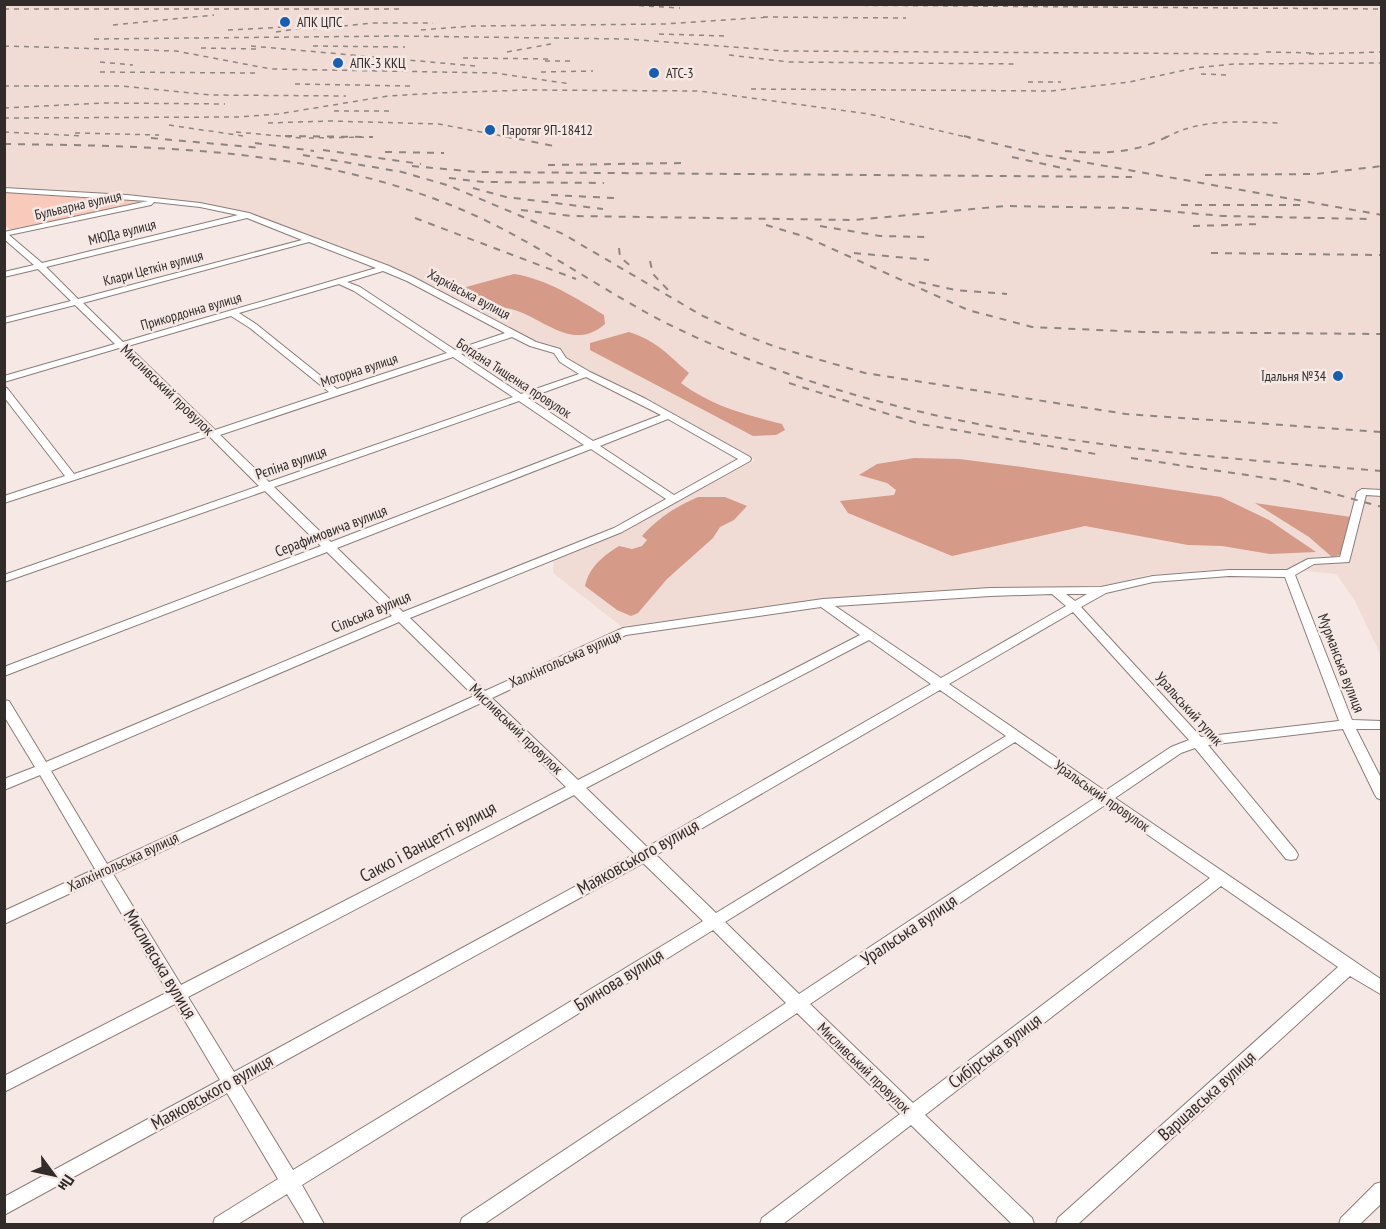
<svg xmlns="http://www.w3.org/2000/svg" width="1386" height="1229" font-family="'PT Sans Narrow',sans-serif">
	<rect width="100%" height="100%" fill="#f6e9e5"/>
	<!-- built -->
	<path fill="#f1dbd5" d="M5,5h1376v651l-26,-55 -19,-27 -41,-4 -70,-1 -76,6 -51,12 -110,1 -169,11 -197,28 -69,-54 1,-14 69,-27 132,-72 -108,-60 -56,-28 -23,-13 -7,-10 -25,-7 -98,-53 -189,-75 -47,-10 -197,-15z"/>
	<!-- green -->
	<path fill="#f8cabb" d="M4,189l95,4 60,7 -135,31 -15,-2 -4,-4z"/>
	<!-- forest -->
	<path fill="#d59a88" d="M514,274c33,5 62,24 90,41l1,9c-33,29 -62,-7 -94,-15 -19,-4 -36,-5 -54,-14l2,-6z
		M629,332c28,9 38,22 60,41l-8,10c30,23 66,32 101,41l3,6 -9,5 -23,1 -163,-86v-7z
		M914,458l45,1 63,8 199,30 48,23 47,32 -46,2 -48,-8 -34,-1 -103,-19 -133,30 -104,-43 -8,-12 54,-6 2,-5 -9,-7 -28,-8 18,-11z
		M698,497h27l22,9 -13,14 -14,7 -7,11 -46,41 -29,34 -7,3 -14,-6 -32,-24c5,-20 17,-29 34,-40l13,3 10,-3 5,-6 -5,-4c16,-18 35,-30 56,-39z
		M1255,503l96,14 -11,38 -8,2 -23,-20z"/>
	<g fill="none" stroke-linecap="round" stroke-linejoin="round">
		<!-- minor casing -->
		<g stroke="#8a7d7a" stroke-width="2">
			<path id="minor" d="M4,188l123,7 73,8 49,10 140,53 24,11 123,65 24,7 6,9 24,14 56,27 104,58 1,2 -1,2 -128,71 -212,86 75,73 138,-63 200,-29 167,-11 111,-1 52,-11 76,-6h58l21,-11 32,-2 17,-65 5,-3 20,1v6l-16,-1 -17,67 -35,2 -19,11 57,145 30,1v8h-26l26,51v20l-5,-2 -2,-3 -32,-66 -135,16 88,106 2,4 -2,4 -5,1 -5,-1 -91,-111 -14,5 -66,45 267,182v15l-32,-19 -272,248h-22l2,-6 280,-251 -117,-81 -296,229 107,103 2,6h-22l-101,-99 -128,99h-23l2,-6 138,-104 -103,-101 -313,211h-24l2,-6 324,-215 -73,-73 -411,255 22,39h-19l-18,-30 -49,30h-25l2,-6 63,-39 -51,-86 -223,122v-18l216,-117 -45,-76 -171,88v-16l164,-84 -67,-113 -97,45v-13l91,-42 -55,-94 -36,15v-11l31,-12 -31,-51v-16l5,1 37,61 346,-146 -65,-64 -323,124v-9l317,-121 -56,-55 -261,91v-7l255,-89 -50,-50 -205,67v-7l61,-20 -61,-79v-10l3,1 67,86 130,-43 -85,-83 -115,34v-6l111,-32 -40,-39 -71,18v-5l67,-17 -33,-32 -34,8v-5l30,-7 -30,-26v-7l144,-31 -144,-9zM154,202l46,5 38,8 -196,48 -33,-28 142,-30zM247,218l55,22 -224,59 -32,-32zM309,242l67,26 -253,74 -40,-39zM383,271l24,10 98,52 -50,17 -95,-63 -13,-5zM339,284l15,7 93,62 -110,36 -81,-65 -17,-11zM231,316l19,12 79,64 -114,38 -87,-84zM512,337l18,9 24,7 6,9 19,12 -58,20 -60,-40zM453,357l60,40 -244,85 -49,-47zM586,377l75,38 -68,26 -65,-43zM519,401l65,44 -253,97 -57,-55zM668,419l70,40 -64,36 -74,-49zM591,449l75,50 -52,29 -211,84 -66,-64zM1229,576l56,1 54,144 -138,16 -120,-130 25,-14 47,-11zM1052,594l14,12 -125,72 -106,-72 155,-10zM1066,594h21l-12,7zM821,607l39,28 -282,145 -86,-82 134,-63zM1073,612l116,128 -18,7 -66,44 -156,-107zM399,622l75,74 -367,168 -56,-93zM869,640l62,44 -284,163 -61,-59zM940,690l66,46 -290,177 -60,-58zM481,703l85,84 -385,198 -68,-111zM1015,742l80,56 -296,196 -74,-72zM574,795l61,59 -401,218 -46,-75zM1105,805l105,73 -297,225 -103,-99zM643,863l60,58 -410,249 -52,-85z
				M1382,1182v21l-22,21h-21l2,-6 34,-34z"/>
		</g>
		<!-- minor -->
		<use href="#minor" fill="#fff" fill-rule="evenodd"/>
		<!-- rail-far1 -->
		<path stroke="#8d8582" stroke-width="1.5" stroke-dasharray="5 5" stroke-linecap="butt" d="M673,4l709,5
			M629,5l51,3
			M4,9h398
			M763,17l143,1
			M113,25l101,-10
			M313,29l60,-6h60
			M228,30l57,-3
			M421,30l53,-4 191,-2 105,-7
			M276,32l45,-7
			M659,34l66,2
			M94,39l304,-3 229,3 158,12 476,3
			M4,46l172,5 95,18 224,4 76,11
			M251,46l224,20
			M313,46l92,1
			M201,48l57,1
			M507,52l44,-8
			M1266,52l50,1
			M1309,54l73,-2
			M729,55l60,7 229,2
			M463,58l89,1
			M545,61h27
			M100,62l33,3
			M100,72l159,1
			M541,72l52,-1
			M1201,74l27,1
			M1028,82h33
			M295,84l116,2
			M4,86h117l89,9 136,1
			M751,89l300,2 78,-9 66,-14 39,-4 148,-1
			M4,108l100,-5 121,1
			M334,111h55
			M4,118l234,-1 40,-3 110,-18 50,-3 90,-3 171,1 170,23 101,24
			M268,123l62,-2 109,3 73,14
			M169,125l74,11
			M4,132l78,4
			M236,132l66,6
			M75,133l84,2
			M309,138l64,-1
			M1165,138c35,-20 75,-16 114,-15"/>
		<!-- rail -->
		<path stroke="#8d8582" stroke-width="2" stroke-dasharray="7 7" stroke-linecap="butt" d="M285,136l88,1
			M504,136l50,10
			M964,136l74,18 344,61
			M151,138l111,10
			M255,143l59,8
			M4,144c154,2 309,4 454,64 67,28 126,70 189,105 44,24 91,43 139,60 191,67 396,82 596,98
			M323,150l98,14
			M1065,151c35,3 71,3 103,-15
			M385,152l59,1
			M303,155l99,17 48,14 113,48 138,81 41,19 34,13 89,26 261,41 256,18
			M1012,157l59,13
			M548,165l135,-2
			M412,166l65,6 655,5
			M1205,175l111,-1 66,-8
			M449,178l34,4 121,1
			M473,188l33,9 97,12
			M551,195l63,3
			M1181,205h120
			M521,210l51,6 282,4 151,-14 126,2 92,8 145,3
			M415,218l161,61
			M766,225l40,12 162,73 64,17 110,5 240,2
			M820,226l60,10 46,1
			M1193,226l68,-2
			M619,248l1,9 12,10
			M854,253l75,7
			M1211,253l171,2
			M650,261l3,13 16,17
			M919,282l36,8 52,4
			M789,383l131,41 176,30
			M1131,458l156,23 95,26"/>
	</g>
	<!-- markers -->
	<g fill="#185ead" stroke="#f6e9e5" stroke-width="2">
		<circle cx="285" cy="22" r="6"/>
		<circle cx="338" cy="63" r="6"/>
		<circle cx="654" cy="73" r="6"/>
		<circle cx="490" cy="130" r="6"/>
		<circle cx="1338" cy="376" r="6"/>
	</g>
	<g text-anchor="middle" stroke-width="5" stroke-linejoin="round" paint-order="stroke">
		<!-- far-poi labels -->
		<g font-size="14" fill="#312c2a" stroke="#f6e9e5" text-anchor="start">
			<text x="297" y="27">АПК ЦПС</text>
			<text x="350" y="68">АПК-3 ККЦ</text>
			<text x="666" y="78">АТС-3</text>
			<text x="502" y="135">Паротяг 9П-18412</text>
			<text x="1326" y="381" text-anchor="end">Їдальня №34</text>
		</g>
		<!-- far-street labels -->
		<g font-size="14" fill="#312c2a" stroke="#f6e9e5">
			<text transform="translate(78 205) rotate(-13)" y="5">Бульварна вулиця</text>
			<text transform="translate(122 232) rotate(-14)" y="5">МЮДа вулиця</text>
			<text transform="translate(153 268) rotate(-15)" y="5">Клари Цеткін вулиця</text>
			<text transform="translate(469 294) rotate(28)" y="5">Харківська вулиця</text>
			<text transform="translate(191 311) rotate(-16)" y="5">Прикордонна вулиця</text>
			<text transform="translate(359 370) rotate(-18)" y="5">Моторна вулиця</text>
			<text transform="translate(514 378) rotate(33)" y="5">Богдана Тищенка провулок</text>
		</g>
		<!-- street labels -->
		<g font-size="15" fill="#312c2a" stroke="#f6e9e5">
			<text transform="translate(167 390) rotate(44)" y="5">Мисливський провулок</text>
			<text transform="translate(291 463) rotate(-19)" y="5">Рєпіна вулиця</text>
			<text transform="translate(331 531) rotate(-21)" y="5">Серафимовича вулиця</text>
			<text transform="translate(371 612) rotate(-23)" y="5">Сільська вулиця</text>
			<text transform="translate(565 659) rotate(-24)" y="5">Халхінгольська вулиця</text>
			<text transform="translate(1341 663) rotate(69)" y="5">Мурманська вулиця</text>
			<text transform="translate(1189 709) rotate(48)" y="5">Уральський тупик</text>
			<text transform="translate(516 729) rotate(44)" y="5">Мисливський провулок</text>
			<text transform="translate(1102 796) rotate(35)" y="5">Уральський провулок</text>
			<text transform="translate(123 862) rotate(-25)" y="5">Халхінгольська вулиця</text>
			<text transform="translate(864 1068) rotate(44)" y="5">Мисливський провулок</text>
		</g>
		<!-- near-street labels -->
		<g font-size="18" fill="#312c2a" stroke="#f6e9e5">
			<text transform="translate(428 842) rotate(-28)" y="6">Сакко і Ванцетті вулиця</text>
			<text transform="translate(638 857) rotate(-29)" y="6">Маяковського вулиця</text>
			<text transform="translate(909 930) rotate(-34)" y="6">Уральська вулиця</text>
			<text transform="translate(160 964) rotate(59)" y="6">Мисливська вулиця</text>
			<text transform="translate(619 980) rotate(-32)" y="6">Блинова вулиця</text>
			<text transform="translate(995 1051) rotate(-37)" y="6">Сибірська вулиця</text>
			<text transform="translate(212 1092) rotate(-29)" y="6">Маяковського вулиця</text>
			<text transform="translate(1207 1096) rotate(-42)" y="6">Варшавська вулиця</text>
		</g>
	</g>
	<!-- border -->
	<rect width="1386" height="1229" fill="none" stroke="#312c2a" stroke-width="12"/>
	<!-- north arrow -->
	<g transform="translate(54 1175) rotate(123)" stroke="#f6e9e5" stroke-width="4.5" paint-order="stroke">
	<path d="M0-4.5L10 22L0 15L-10 22Z" fill="#312c2a"/>
	<text y="-9" font-size="16" font-weight="bold" text-anchor="middle" fill="#312c2a">Пн</text>
	</g>
</svg>
